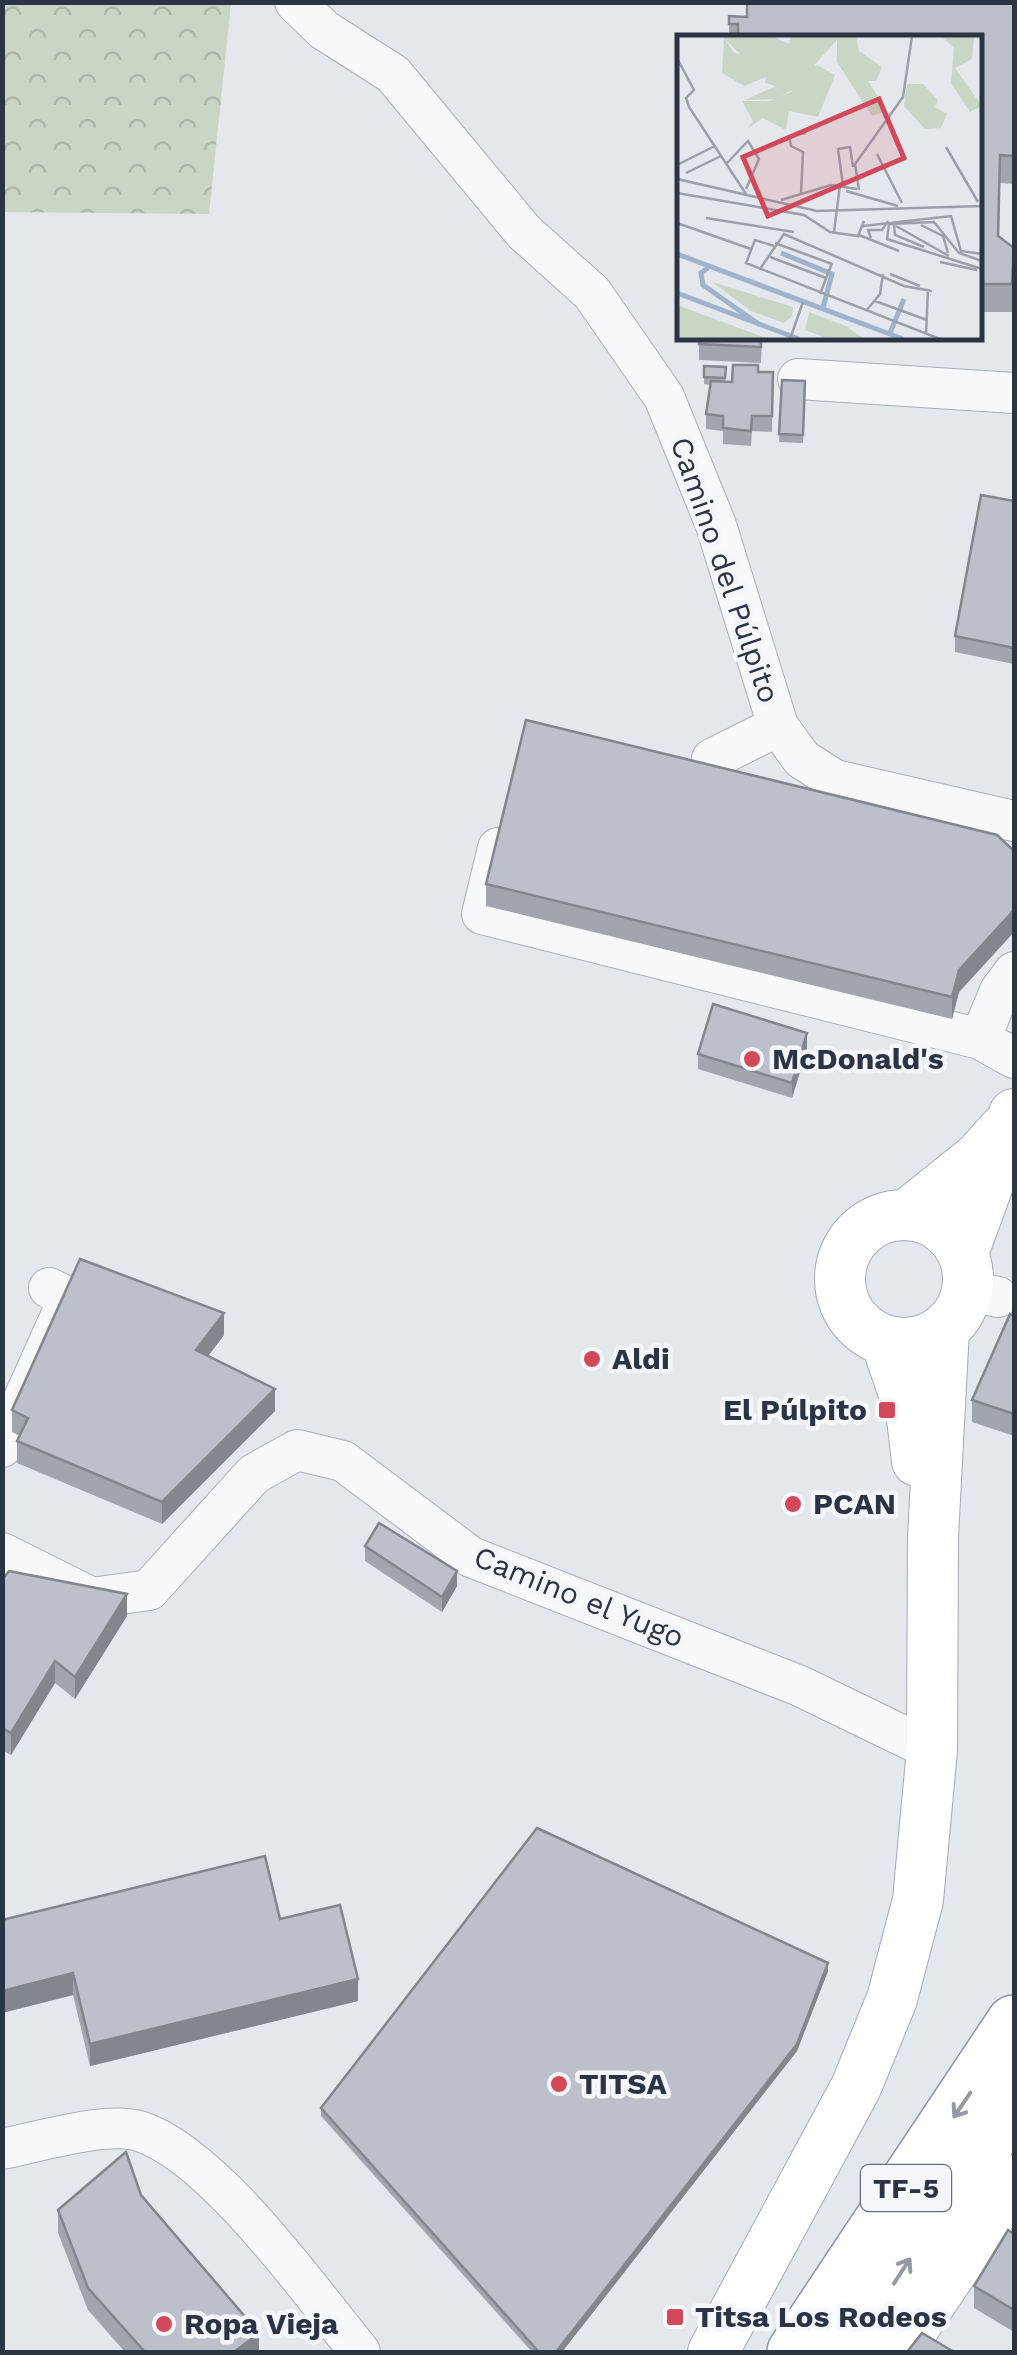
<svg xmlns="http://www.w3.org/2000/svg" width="1017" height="2355" font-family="'Work Sans',sans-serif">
	<defs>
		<pattern id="forest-crowns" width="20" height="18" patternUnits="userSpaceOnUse" patternTransform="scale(2.5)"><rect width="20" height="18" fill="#c9d6c5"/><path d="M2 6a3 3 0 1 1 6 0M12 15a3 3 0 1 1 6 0" fill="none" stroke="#adb8ab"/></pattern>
	</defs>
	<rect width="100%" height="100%" fill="#e4e7ec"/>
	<!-- forest -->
	<path fill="url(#forest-crowns)" d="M3,2l228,1 -22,211 -206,-2z"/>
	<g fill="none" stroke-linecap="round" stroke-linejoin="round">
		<!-- minor casing -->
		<g stroke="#a9aeb7" stroke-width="42">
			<path id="minor" d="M295,2l29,28 69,44 131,158 68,61 72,104 52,128 62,201 24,33 33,21 179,41
				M798,379l216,14
				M712,759l66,-33
				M498,848l-16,66 498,125 34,19
				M980,1039l20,-48 14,-19
				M968,1290l30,7
				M2,1447l67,-149 -20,-10
				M2,1553l90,45 57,-8 105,-116 43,-24 46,11 128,96 329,129 132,64
				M2,2149c35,-7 105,-28 137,-18 73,22 172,161 221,221"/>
		</g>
		<!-- major casing -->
		<g stroke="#a3abb8" stroke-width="52">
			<path id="major" d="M908,1214l71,-57 25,-28
				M840 1279a64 64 0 1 1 128 0a64 64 0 1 1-128 0Z
				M963,1253l51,-139
				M886,1341l26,77 5,43
				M713,2352l143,-265 36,-88 26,-99 14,-150 1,-213 11,-208
				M897,2352l117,-172"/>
		</g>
		<!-- highway casing -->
		<g stroke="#8b94a3" stroke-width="58">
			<path id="highway" d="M795,2352l219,-329
				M848,2352l166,-252"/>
		</g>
		<!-- minor -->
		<use href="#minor" stroke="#f7f8fa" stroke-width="40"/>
		<!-- major -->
		<use href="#major" stroke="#fff" stroke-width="50"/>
		<!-- highway -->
		<use href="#highway" stroke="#fff" stroke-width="55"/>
	</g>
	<!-- wall -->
	<path fill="#a1a5ae" d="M1014,2v182l-14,-1 -1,53 15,40 -2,36h-32v-274h-251v-22l18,1z
		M762,338l-1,25 -62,-3v-16z
		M704,366l22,1 -1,15h7l26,-10h15l-1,60 -20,-1 -1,15 -28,-2v-13l-17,-2v-15l5,-29 -7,-1z
		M782,380l23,1 -2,62 -24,-1z
		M1014,501v163l-59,-12v-16z
		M1014,851v81l-55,60 -7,27 -466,-113v-22z
		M807,1049l-15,49 -94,-29v-15z
		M1014,1316v120l-42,-14v-22z
		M224,1335l-16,21 67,55 -113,113 -145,-61v-22l3,-5 -8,-4v-22z
		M365,1546l92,40 -15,26 -77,-51z
		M2,1580l125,36 -52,83 -20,-16 -44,72 -9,-5z
		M280,1919l78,82 -268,65 -17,-71 -71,18v-93z
		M828,1971l-31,80 -235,301h-30l-211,-236v-8z
		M141,2195l118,157h-134l-37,-42 -30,-77v-23z
		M1014,2234v98l-40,-24v-22z"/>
	<!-- shaded-wall -->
	<path fill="#83868d" d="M1014,910v22l-55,60 -7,27v-22l7,-27z
		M807,1033v16l-15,49v-15z
		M224,1313v22l-28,37v-22z
		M275,1389v22l-113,113v-22z
		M457,1571v15l-15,26v-15z
		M127,1594v22l-52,83v-22z
		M55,1661v22l-44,72v-22z
		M828,1963v8l-31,80 -235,301h-6z
		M73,1973v22l-71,18v-22z
		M358,1979v22l-268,65v-22z
		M259,2333v19h-25z"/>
	<!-- building -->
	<path fill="#bbc0ca" stroke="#83868d" stroke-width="2.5" d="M747,2h267v154l-14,-1 -2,81 16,12 -2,36h-32v-246h-242v-14h-9v-8l18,1z
		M700,338h61v9l-62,-3z
		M733,365h25v7h15l-1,44h-20l-1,15 -28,-3v-12l-17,-2 5,-33 21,1z
		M704,366l22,1 -1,11 -21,-1z
		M782,380l23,1 -2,54 -24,-1z
		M981,495l33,6v147l-59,-12z
		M526,720l471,115 17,16v59l-55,60 -7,27 -466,-113z
		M713,1004l94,29 -15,50 -94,-29z
		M80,1259l144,54 -28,37 79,39 -113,113 -145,-61 11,-23 -16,-8z
		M1010,1314l4,2v98l-42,-14z
		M379,1523l78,48 -15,26 -77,-51z
		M9,1571l118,23 -52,83 -20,-16 -44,72 -9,-5v-148z
		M537,1828l291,135 -31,81 -241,308h-17l-218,-244z
		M265,1856l15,63 60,-14 18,74 -268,65 -17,-71 -71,18v-71z
		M126,2152l15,43 118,138 -25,19h-89l-57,-64 -30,-78z
		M1008,2230l6,4v76l-40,-24z
		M922,2333l32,19h-47z"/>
	<!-- one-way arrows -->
	<defs><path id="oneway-shaft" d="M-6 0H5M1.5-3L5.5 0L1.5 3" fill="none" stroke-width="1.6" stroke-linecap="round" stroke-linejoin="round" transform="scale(2.5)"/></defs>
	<g stroke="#959aa2">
		<use href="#oneway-shaft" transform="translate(962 2105) rotate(124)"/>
		<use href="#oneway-shaft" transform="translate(902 2271) rotate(-57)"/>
	</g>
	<!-- markers -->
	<g fill="#d1495b" stroke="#f4f6f9" stroke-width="4">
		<circle cx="752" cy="1059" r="10"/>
		<circle cx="592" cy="1359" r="10"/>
		<rect x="877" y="1400" width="20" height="20" rx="5"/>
		<circle cx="793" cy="1504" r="10"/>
		<circle cx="559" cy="2084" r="10"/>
		<rect x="665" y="2307" width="20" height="20" rx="5"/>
		<circle cx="164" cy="2324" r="10"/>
	</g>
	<g text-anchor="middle" stroke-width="9" stroke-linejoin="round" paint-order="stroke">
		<!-- shield labels -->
		<rect fill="#f4f6f9" stroke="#676e7b" stroke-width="2.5" x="861" y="2165" width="90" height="46" rx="8"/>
		<g font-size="28" font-weight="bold" fill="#2b3445">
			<text x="906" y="2198">TF-5</text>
		</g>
		<!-- street labels -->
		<g font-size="30" fill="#2b3445" stroke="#f4f6f9">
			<text transform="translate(725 570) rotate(71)" y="10">Camino del Púlpito</text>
			<text transform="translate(579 1597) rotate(22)" y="10">Camino el Yugo</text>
		</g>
		<!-- poi labels -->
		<g font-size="30" font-weight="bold" fill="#2b3445" stroke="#f4f6f9" text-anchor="start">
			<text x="772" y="1069">McDonald's</text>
			<text x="612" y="1369">Aldi</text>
			<text x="867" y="1420" text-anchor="end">El Púlpito</text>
			<text x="813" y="1514">PCAN</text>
			<text x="579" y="2094">TITSA</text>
			<text x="695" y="2327">Titsa Los Rodeos</text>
			<text x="184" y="2334">Ropa Vieja</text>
		</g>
	</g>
	<!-- overview -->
	<g transform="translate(677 35)">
		<rect width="305" height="305" fill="#e4e7ec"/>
		<path d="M47,3l10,15 85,13 16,9 -17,42 -29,-6 -3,19 -23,-12 -16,11 6,-8 -11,-20h28l23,-10 -28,-8 1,-6 -22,9 -22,-13zM230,49h16l15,16 -3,7 12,7 -6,14 -16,1 -21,-23zM35,247l81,25 -1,9 -8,7 -33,-12zM0,270l92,34h-92zM132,277l37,14 18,13h-35l-24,-9z" fill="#c9d6c5"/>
		<path d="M45,1h50l17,8 2,-8h65l3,15 23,16 -6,14h-8l19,30 -15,5 -35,-54v-22l-26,29 -64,-8zM264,1h33l-2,23 -17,9 27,38 -12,6 -19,-29 3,-35zM112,45l7,7 -19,12 -32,1z" fill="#c9d6c5"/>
		<path fill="none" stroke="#9fb4cc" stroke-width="5" d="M104,218l51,21 -9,34M0,219l226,85M31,233l-7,5 2,12 57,40M0,258l122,46M213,298l14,-34"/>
		<path fill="none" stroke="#9a9fa9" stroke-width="2.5" d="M0,23l17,32 -8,8 3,9 57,87M269,112l32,55M200,119l25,49M50,128l21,-22 11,18 -13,30M0,130l38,-19M9,138l35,-17M0,144l140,32 165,-5M166,150l-5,-36 12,-2 3,20M182,155l-4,-26 48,-67 9,-61M169,156l52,15M0,158l127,22 26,17 28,4 6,-15M124,159l2,-42 -12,-6 -2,-10 17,-3M104,165l50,-15 26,4M29,183l88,14M0,188l74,26M212,189l-2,15 95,30M212,189l45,-2 25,31 23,8M217,190l1,10 29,12M244,190l22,11 5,17M186,191l88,-10 10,35 21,3M219,191l53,30M157,197l6,-47M182,200l40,16M194,203l-3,-8h14l6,-9M98,208l57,21M97,211l-19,-6 -9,23 194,76M93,222l56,21M263,227l37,8M83,234l24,-35 120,52 28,5M213,239l30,12M143,259l12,-31M198,266l52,19M189,276l14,-17 3,-20M249,299l2,-44M113,304l13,-37"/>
		<path fill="#d1495b" fill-opacity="0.15" stroke="#d1495b" stroke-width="5" d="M202,64l25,59 -136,58 -25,-59z"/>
		<rect width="305" height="305" fill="none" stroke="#2b3445" stroke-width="5"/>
	</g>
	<!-- border -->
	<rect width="1017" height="2355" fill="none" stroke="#2b3445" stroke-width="10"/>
</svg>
